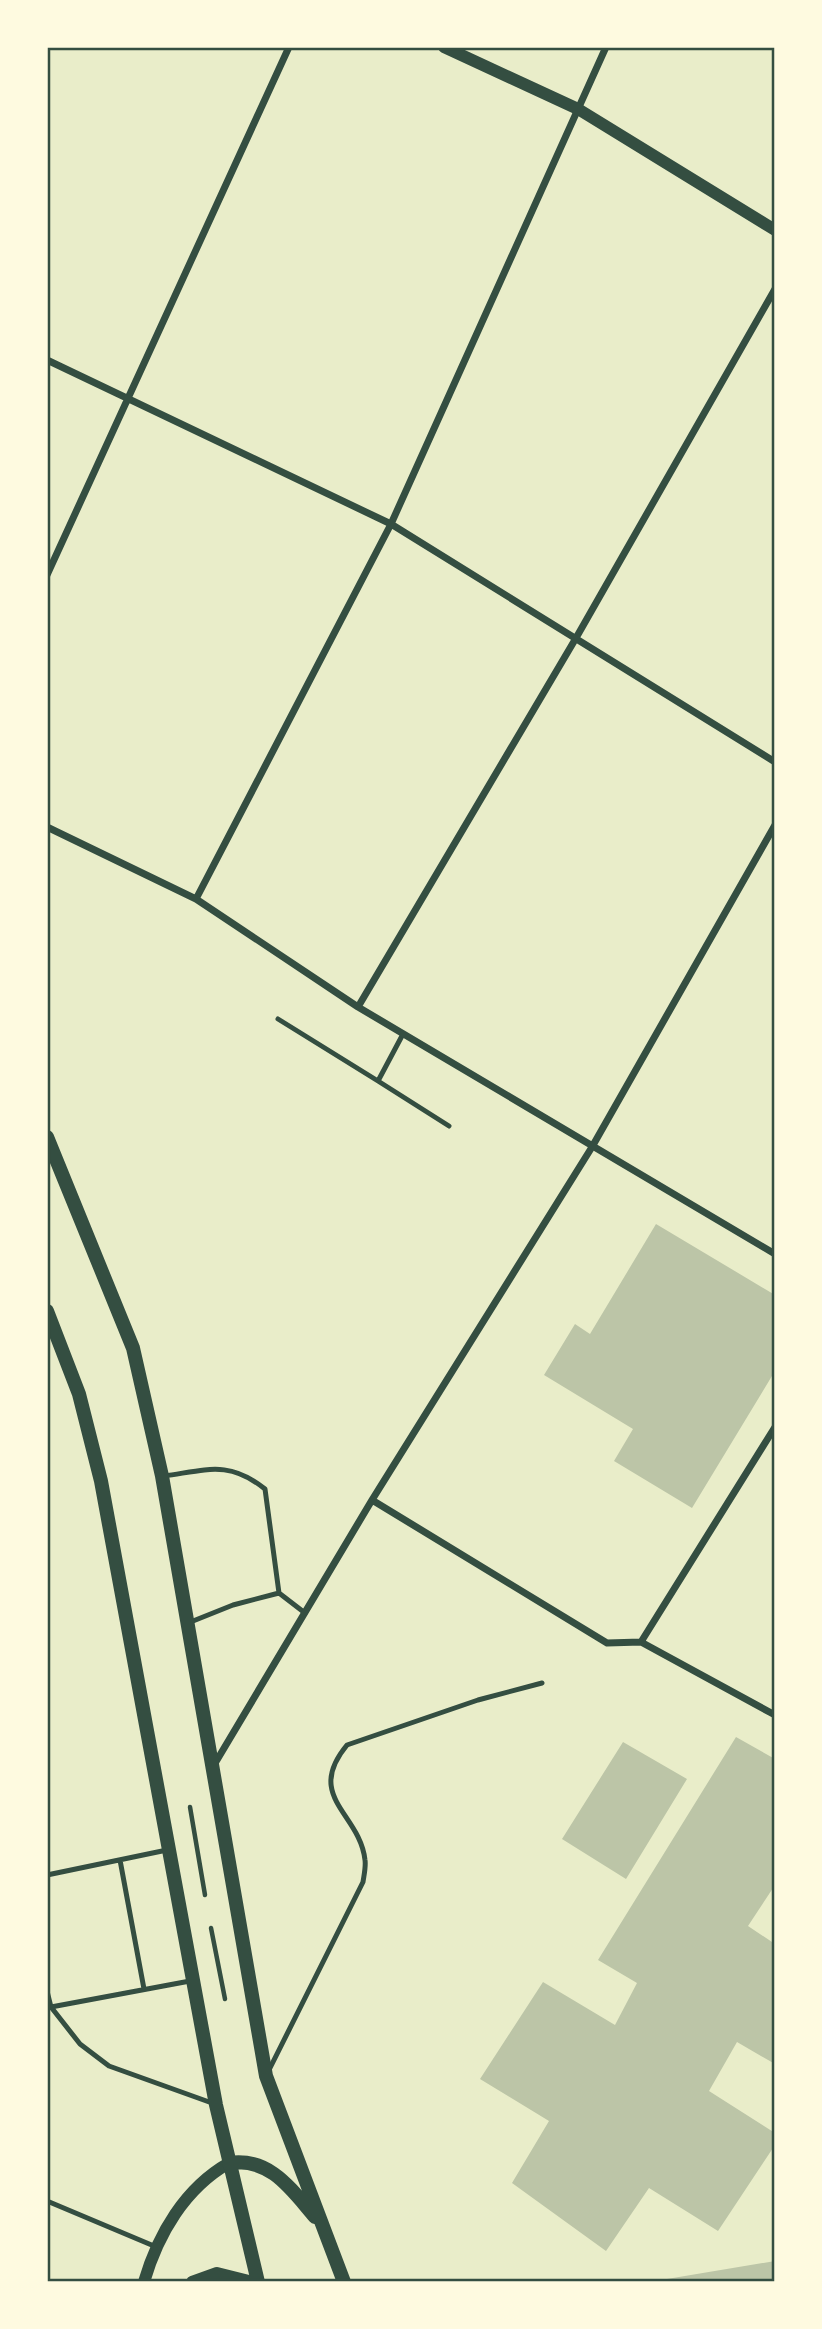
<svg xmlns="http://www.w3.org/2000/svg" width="822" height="2329" font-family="Lora,serif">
	<rect width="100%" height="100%" fill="#e9edc9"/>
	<!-- building -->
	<path fill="#bcc5a7" d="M656,1224l119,71v76l-83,137 -78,-47 19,-32 -89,-54 31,-51 15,10z
		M736,1737l39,22v126l-27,41 27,18v120l-38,-22 -28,49 66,42v12l-57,86 -69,-43 -43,63 -94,-68 37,-62 -69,-42 63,-97 72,43 22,-42 -39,-23z
		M623,1742l64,37 -61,100 -64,-40z
		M775,2261v21h-114v-2z"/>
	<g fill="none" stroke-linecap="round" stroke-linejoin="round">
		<!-- path -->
		<path stroke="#344e41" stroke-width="4.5" d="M190,1807l15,88
			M211,1928l14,71"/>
		<!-- service -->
		<path stroke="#344e41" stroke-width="5" d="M278,1019l100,62 25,-47
			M378,1081l71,45
			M164,1476c43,-6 65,-16 101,13l14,104 -46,12 -45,18
			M279,1593l26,20
			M120,1860l24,129
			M47,1875l120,-25
			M47,1991l4,16 139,-26
			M51,2007l29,37 29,22 103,37
			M269,2070l94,-188c1,-7 3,-15 2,-22 -5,-47 -61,-63 -18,-115l131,-45 64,-17
			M47,2201l107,45"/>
		<!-- minor -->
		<path stroke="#344e41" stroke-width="7" d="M47,360l344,164 384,238
			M47,575l242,-528
			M47,827l149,72 162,108 417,247
			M196,899l195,-375 215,-477
			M358,1007l218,-369 199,-349
			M372,1500l235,143 34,-1 134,73
			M641,1642l134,-215
			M214,1765l158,-265 220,-353 183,-322"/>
		<!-- tertiary -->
		<path stroke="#344e41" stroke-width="12" d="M444,47l134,62 197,121
			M144,2282c14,-48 41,-94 85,-119
			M192,2282l25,-9 36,9"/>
		<!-- secondary -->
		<path stroke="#344e41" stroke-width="14" d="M47,1137l86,211 29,128 104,600 78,206
			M47,1311l32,83 22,87 115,624 42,177
			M229,2163c41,-6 62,26 86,54"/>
	</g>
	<!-- border -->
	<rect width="822" height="2329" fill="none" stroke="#fefae0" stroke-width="98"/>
	<rect x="49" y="49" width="724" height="2231" fill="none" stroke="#344e41" stroke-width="2.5"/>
</svg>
